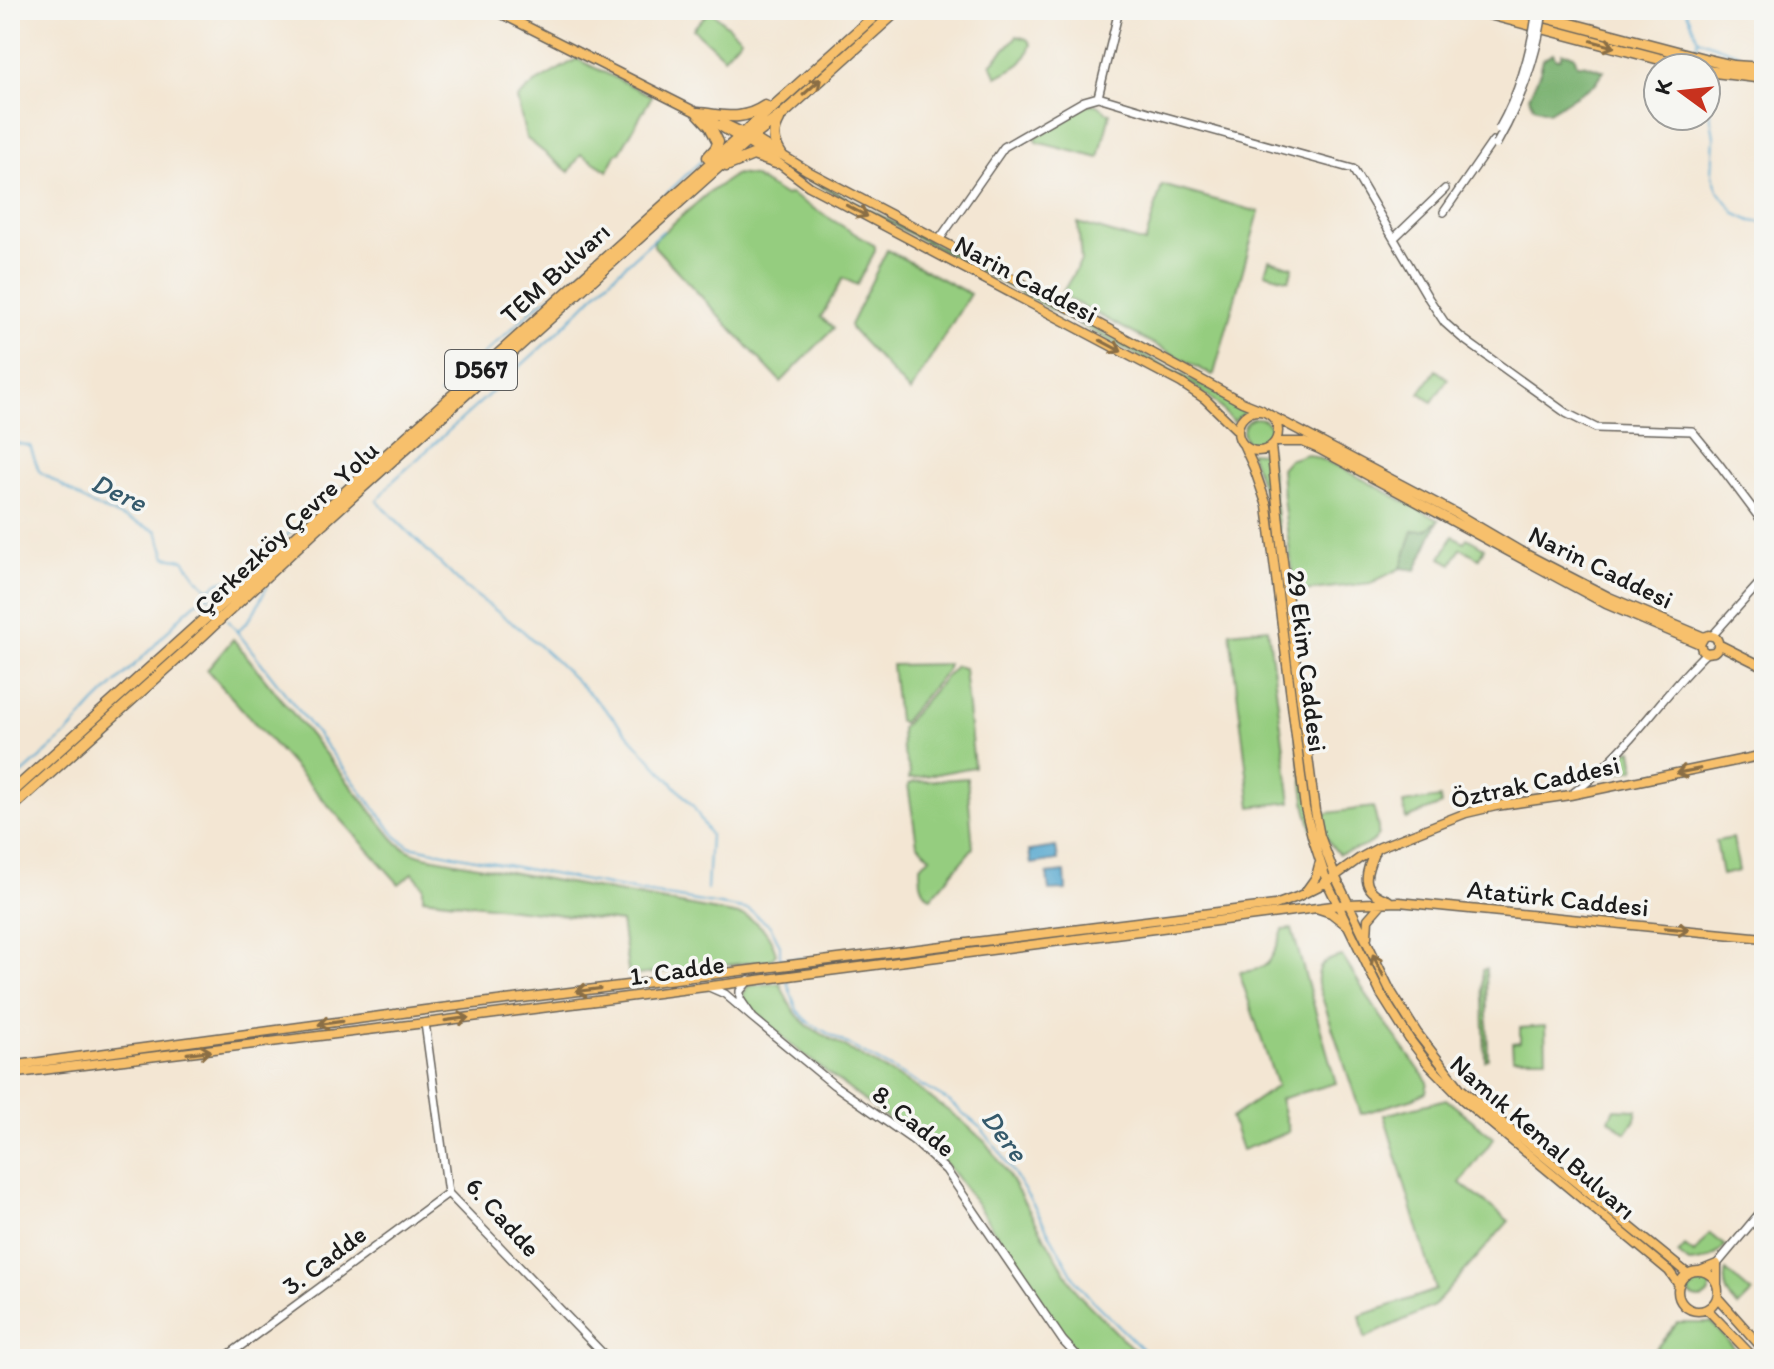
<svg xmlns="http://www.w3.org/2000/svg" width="1774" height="1369" font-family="Itim,sans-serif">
	<rect width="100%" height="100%" fill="#f6f6f2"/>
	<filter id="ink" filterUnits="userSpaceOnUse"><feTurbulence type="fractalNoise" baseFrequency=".0125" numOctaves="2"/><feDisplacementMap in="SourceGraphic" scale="16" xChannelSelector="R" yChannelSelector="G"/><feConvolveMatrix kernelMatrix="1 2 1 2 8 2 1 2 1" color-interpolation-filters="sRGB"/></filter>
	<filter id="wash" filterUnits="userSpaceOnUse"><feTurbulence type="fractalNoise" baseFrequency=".006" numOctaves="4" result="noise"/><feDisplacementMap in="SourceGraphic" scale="32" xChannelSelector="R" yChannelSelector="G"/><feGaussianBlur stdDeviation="1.8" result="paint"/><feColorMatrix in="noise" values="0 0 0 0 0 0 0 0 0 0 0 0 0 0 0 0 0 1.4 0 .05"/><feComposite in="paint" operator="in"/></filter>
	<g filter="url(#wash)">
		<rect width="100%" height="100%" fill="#f3e6d3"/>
		<!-- green -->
		<path fill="#95cd7f" stroke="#58744e" stroke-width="2" d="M710,10l31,28 -17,19 -31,-28z
			M1017,36l10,3 4,5c-7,23 -15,22 -34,33l-6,-13z
			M577,59l75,37 -32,56 -3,1 -9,18 -27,-17 -12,18 -43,-34 -9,-39 18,-16z
			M1095,104l10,6v2l5,1 -11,45 -63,-16 -1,-4 48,-32z
			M736,174l17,2 32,20 5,-2 85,52v5l-18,34 -14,-7 -22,39 13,11 -53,54 -127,-136v-6l53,-46z
			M812,179l410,217 24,13v2l-13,11 -17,-19 -20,-16 -385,-206z
			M1162,185l97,27 -45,162 -2,1 -151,-80 20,-34 -3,-38 67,20z
			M887,250l83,44 -60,98 -58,-62 -2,-5z
			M1269,260l24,7 -4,13 -24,-7z
			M1436,370l12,9 -16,23 -12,-9z
			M1243 432a14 14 0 1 1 28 0a14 14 0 1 1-28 0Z
			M1269,450l42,347 20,71 -7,3 -18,-63 -38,-303 -18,-53 10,1z
			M1307,454l33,13 99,53 -13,10 -13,1 -12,37 -30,15 -76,9 -12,-93 -2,-31 7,-8z
			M1453,536l11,6 3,-4 17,10 -5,10 -18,-10 -9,16 -11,-6z
			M1268,628l23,174 -40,5 -21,-175z
			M233,639l159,198c9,11 18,15 32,19l320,60c18,8 26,18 32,37l-5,7 -142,16 -8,-54 -198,-24v-12l-10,-13 -14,11 -192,-214z
			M948,664l-2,7 -44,52 -4,-3 -6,-55z
			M955,666l9,2 10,99 -65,12 1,-7 -8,-24 -1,-20z
			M1632,750l3,19 -33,7 25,-25z
			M967,778l6,70 -42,50c-11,-8 -11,-18 -11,-32l11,-9 -14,-13 -9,-59 6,-3z
			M1440,798l1,7 -35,14 -3,-16z
			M1373,807c2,8 6,19 5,26 -2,14 -29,18 -39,21 -11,-11 -17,-25 -19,-40z
			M1733,838l6,33 -17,4 -6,-34z
			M1292,929l44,154 -56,16 9,33 -47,18 -11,-32 46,-32 -38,-114c31,0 35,-17 44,-42z
			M1342,956l35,55 51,71 -2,10 -12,6 -53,16 -43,-129c-2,-20 6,-25 24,-29z
			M1486,969l2,89 -3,2 -3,-90z
			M780,983c7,18 13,30 28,43l109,62 45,33 23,21 18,24 75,128 65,65h-60l-18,-19 -89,-137 -25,-33 -8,-9 -152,-116 -47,-45 -1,-6 5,-8z
			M1545,1026l1,32h-33l-1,-15 8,-1v-14z
			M1446,1099l48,39 -34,45 49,38 -75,85 -69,32 -5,-22 76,-26 -52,-175z
			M1614,1109l23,1 -2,10 -9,13 -17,-14z
			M1710,1233l15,13c-11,12 -19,16 -36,17l-11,-9 7,-8 9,7z
			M1726,1271l26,22 -14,14c-10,-10 -16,-23 -12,-36z
			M1688 1288a11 11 0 1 1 22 0a11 11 0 1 1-22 0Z
			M1677,1323h35l32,36h-97z"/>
		<!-- forest -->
		<path fill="#78b06e" stroke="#4a6645" stroke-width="2" d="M1553,53l3,6h4l2,-6 12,2 3,9h7l20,7 -9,13 -46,28 -15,-5 -5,-10 11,-25 3,-13z
			M1438,521l-22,49 -15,-2 12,-37 13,-1z"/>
		<!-- water -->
		<path fill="#53a6ce" stroke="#386175" stroke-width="2" d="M1056,847l2,13 -27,4 -2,-13z
			M1065,872l1,18 -17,1 -2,-17z"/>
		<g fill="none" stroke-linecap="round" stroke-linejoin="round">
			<!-- stream -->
			<path stroke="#53a6ce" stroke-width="2" d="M1686,10l12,29 -2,11
				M1698,39l41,15 6,6
				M1706,86l8,51 -2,37 6,16 18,24 15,7 13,2
				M766,102l57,-47 44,-40 1,-5
				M695,121l14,12
				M663,231l-53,48 -54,55 -163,147 -16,20 85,84 61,46 35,32 48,47 87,96 17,29 -3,54
				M439,395l101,-92 20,-13 77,-68 66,-63
				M10,442l20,4 9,25 53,34 65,26 9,26 18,3 13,18 12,12 1,8 4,5
				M209,590c8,-8 17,-12 29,-11l103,-92
				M228,620l169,217 12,9 229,45 111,19 21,16 10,19v14l35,-1
				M237,632l15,-16 15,-29
				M22,774l46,-41 27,-30 59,-57 28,-31 12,-11 14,-9
				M787,982l10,28 11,12 139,78 35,29 20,26 32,51 42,75 15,18 61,60"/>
		</g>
	</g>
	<g filter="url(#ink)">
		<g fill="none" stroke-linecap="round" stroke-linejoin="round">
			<!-- minor casing -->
			<g stroke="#67635c" stroke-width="10">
				<path id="minor" d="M1098,97l21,-87
					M1444,212l49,-71
					M1394,238l51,-49
					M939,240l65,-93 80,-46 14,-4 60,18 195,54 76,130 16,24 17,15 104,75 30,15 96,3 27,33 45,60
					M1712,636l52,-58
					M1572,794c56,-41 86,-95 134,-141
					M709,987l16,7 28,24 -13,-19v-8l9,-11
					M753,1018l81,67 80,56 32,29 117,171 17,18
					M425,1023l23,170 160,166
					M1717,1264l47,-56
					M223,1359l225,-166"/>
			</g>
			<!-- major casing -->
			<g stroke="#67635c" stroke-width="11">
				<path id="major" d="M494,10l204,103 70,42 41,31 372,197 24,16 32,31
					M723,123l29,14 56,34 284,149 150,82 20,8
					M1238 431a20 20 0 1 1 40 0a20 20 0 1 1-40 0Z
					M1272,416l185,98 63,37 89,46 95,40
					M1275,442h28l16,7 287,155 94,40 2,6 4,3 8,-1c5,-4 6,-10 1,-15l-6,-2 -5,2 -4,7
					M1244,446l10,22 13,38 38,302 7,28 15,46 54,112 29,46 19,25 34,35 206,171 10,14
					M1271,446l11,107 33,258 5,25 15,40 55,114 27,43 43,55 228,186
					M1718,644l46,23
					M1375,851c-10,23 -16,39 13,49
					M1306,891l10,-14 3,-12
					M1319,909l12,4 14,11
					M1367,937l1,-18 14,-16
					M10,1066l415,-56 850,-105 22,-8 30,-15 33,-24 20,-11 86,-34 30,-7 74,-11 194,-40
					M10,1074l415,-51 923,-119 51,-2 365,36
					M1700,1271l17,-7v21
					M1678 1291a20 20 0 1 1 40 0a20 20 0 1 1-40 0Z
					M1717,1297l47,53
					M1707,1309l48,50"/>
			</g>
			<!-- highway casing -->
			<g stroke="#67635c" stroke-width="13">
				<path id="highway" d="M1474,10l220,58
					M1518,10l186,49 30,7 30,2
					M1706,71l58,7
					M698,113c26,2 43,9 67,-7
					M698,113l12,13 8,16 -2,6 -8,9
					M779,120c-7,12 -6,22 2,34
					M726,166l27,-11 23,8
					M10,794l871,-784
					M10,809l178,-160 127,-119 277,-250 115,-103 45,-40 31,-23 115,-104"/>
			</g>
			<!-- minor -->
			<use href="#minor" stroke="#fff" stroke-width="7"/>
			<!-- major -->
			<use href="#major" stroke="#f7c06c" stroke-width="8"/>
			<!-- highway -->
			<use href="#highway" stroke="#f7c06c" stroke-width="10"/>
			<!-- minor-bridge casing -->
			<g stroke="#67635c" stroke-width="10" stroke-linecap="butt">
				<path id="minor-bridge" d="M1499,129c21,-37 32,-77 38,-119
					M1496,145c24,-42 41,-87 47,-135"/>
			</g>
			<!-- minor-bridge -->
			<use href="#minor-bridge" stroke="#fff" stroke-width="7"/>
		</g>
		<!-- one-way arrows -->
		<defs><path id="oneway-shaft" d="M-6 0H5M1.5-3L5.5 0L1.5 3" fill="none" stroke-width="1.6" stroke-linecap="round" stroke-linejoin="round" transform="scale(2)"/></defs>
		<g stroke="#8a6e44">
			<use href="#oneway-shaft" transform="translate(1603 44) rotate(15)"/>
			<use href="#oneway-shaft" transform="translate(812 87) rotate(-42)"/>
			<use href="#oneway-shaft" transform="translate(857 211) rotate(28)"/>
			<use href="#oneway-shaft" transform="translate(1111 346) rotate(28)"/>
			<use href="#oneway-shaft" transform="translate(1688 771) rotate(169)"/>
			<use href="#oneway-shaft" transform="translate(1677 929) rotate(5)"/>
			<use href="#oneway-shaft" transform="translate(1378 965) rotate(-116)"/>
			<use href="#oneway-shaft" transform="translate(588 990) rotate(173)"/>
			<use href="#oneway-shaft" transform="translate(457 1019) rotate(-8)"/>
			<use href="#oneway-shaft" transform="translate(330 1023) rotate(172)"/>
			<use href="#oneway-shaft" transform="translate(199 1052) rotate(-7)"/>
		</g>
	</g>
	<g text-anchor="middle" stroke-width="7" stroke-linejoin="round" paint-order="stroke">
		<!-- shield labels -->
		<rect fill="#f6f6f2" stroke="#5d5d5c" stroke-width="2" x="445" y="350" width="72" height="40" rx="6"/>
		<g font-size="24" font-weight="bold" fill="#1c1c1c">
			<text x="481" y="378">D567</text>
		</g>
		<!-- street labels -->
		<g font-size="26" fill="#1c1c1c" stroke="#f6f6f2">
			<text transform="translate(555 273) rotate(-42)" y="9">TEM Bulvarı</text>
			<text transform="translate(1026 279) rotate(28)" y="9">Narin Caddesi</text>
			<text transform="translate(286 528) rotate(-43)" y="9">Çerkezköy Çevre Yolu</text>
			<text transform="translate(1601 567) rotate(26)" y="9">Narin Caddesi</text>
			<text transform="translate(1307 661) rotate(83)" y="9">29 Ekim Caddesi</text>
			<text transform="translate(1535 782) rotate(-12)" y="9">Öztrak Caddesi</text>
			<text transform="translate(1558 898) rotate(6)" y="9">Atatürk Caddesi</text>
			<text transform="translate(677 970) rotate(-8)" y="9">1. Cadde</text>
			<text transform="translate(914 1121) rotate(39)" y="9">8. Cadde</text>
			<text transform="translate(1543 1137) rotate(41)" y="9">Namık Kemal Bulvarı</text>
			<text transform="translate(503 1217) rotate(48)" y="9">6. Cadde</text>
			<text transform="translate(324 1260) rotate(-37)" y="9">3. Cadde</text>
		</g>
		<!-- water labels -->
		<g font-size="28" font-style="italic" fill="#355a6c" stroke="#f6f6f2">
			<text transform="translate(119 492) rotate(25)" y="10">Dere</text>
			<text transform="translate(1005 1135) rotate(53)" y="10">Dere</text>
		</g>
	</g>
	<!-- margin -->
	<rect width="1774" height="1369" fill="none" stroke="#f6f6f2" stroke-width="40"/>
	<!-- north arrow -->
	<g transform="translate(1682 92) rotate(285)"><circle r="38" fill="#f6f6f2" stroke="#9f9f9c" stroke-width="2"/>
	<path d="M0-6L14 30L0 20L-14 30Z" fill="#c8321e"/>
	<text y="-12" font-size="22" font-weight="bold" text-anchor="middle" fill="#1c1c1c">K</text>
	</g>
</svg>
